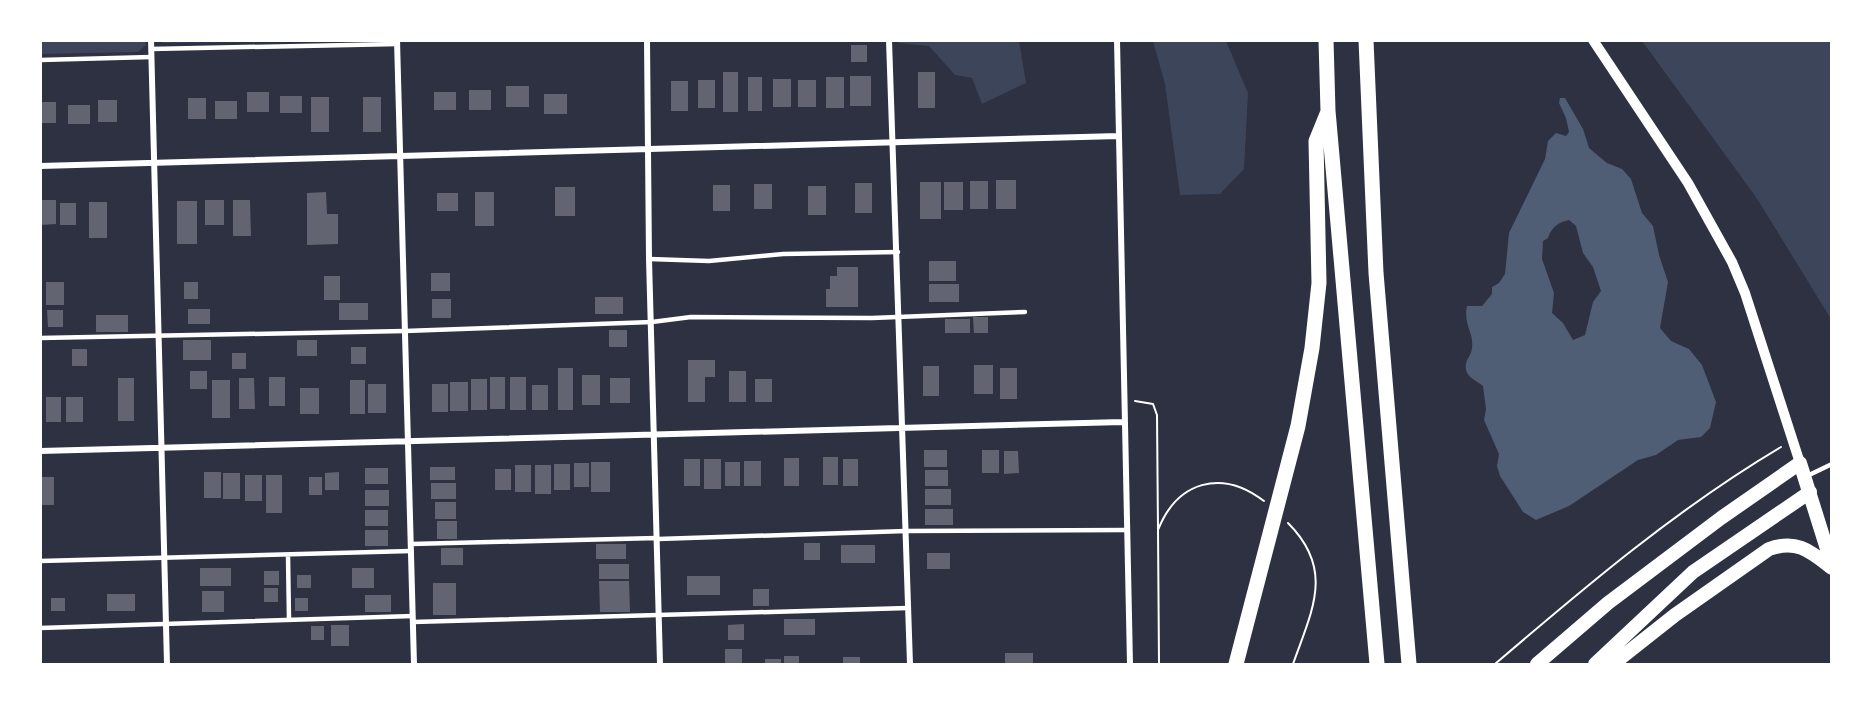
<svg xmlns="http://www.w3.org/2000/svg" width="1872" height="705" font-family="'Titillium Web',sans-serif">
	<rect width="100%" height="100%" fill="#2d3142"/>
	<!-- green -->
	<path fill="#3c4559" d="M145,40l1,5 -8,7 -97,2v-13z
		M389,40l-227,3v-3z
		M899,41h120l7,42 -44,21 -10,-26 -17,-3 -26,-29 -30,-3z
		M1153,41h73l22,52 -4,76 -24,25 -40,1 -15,-111z
		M1642,41h189v278l-75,-122z"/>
	<!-- water -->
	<path fill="#4f5d75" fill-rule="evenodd" d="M1560,98h5l18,31 6,19 18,15 15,6 9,10 11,34 11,13 6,29 9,27 -8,46 11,13 18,8 13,16 14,37 -6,26 -9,9 -23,3 -22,15 -18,5 -69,46 -33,14 -13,-8 -23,-36 -3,-10 2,-12 -15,-34 2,-11 -3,-23c-6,-5 -15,-8 -17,-16 -2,-10 5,-13 6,-22 2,-15 -9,-24 -5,-42h15l10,-12v-7l7,-4 6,-9 4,-41 36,-74 3,-18 8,-8 10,3 3,-4 -3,-14 -7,-15zM1569,220l7,6 7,27 10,14 8,24 -8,11 -8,33 -12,5 -10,-17 -11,-10 2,-20 -12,-34 1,-18 5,-3c3,-10 10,-16 21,-18z"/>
	<!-- building -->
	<path fill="#626471" d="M851,45h16v17h-16z
		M723,72h15v40h-15z
		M918,72h17v36h-17z
		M850,76h21v30h-21z
		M748,77h14v34h-14z
		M826,77h18v31h-18z
		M773,79h18v28h-18z
		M698,80h17v28h-17z
		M798,80h18v27h-18z
		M671,81h17v30h-17z
		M506,86h23v21h-23z
		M469,90h22v20h-22z
		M247,92h22v20h-22z
		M434,92h22v18h-22z
		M544,94h23v20h-23z
		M280,96h22v17h-22z
		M311,97h18v35h-18z
		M363,97h18v35h-18z
		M188,98h18v21h-18z
		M98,100h19v22h-19z
		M215,101h22v18h-22z
		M40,102h16v21h-16z
		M68,105h22v19h-22z
		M996,180h20v29h-20z
		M970,181h18v28h-18z
		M920,182h21v37h-21z
		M944,182h19v28h-19z
		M855,183h17v30h-17z
		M754,184h18v25h-18z
		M713,185h17v26h-17z
		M808,186h18v29h-18z
		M555,187h20v29h-20z
		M326,192l1,22h11v30l-31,1v-52z
		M475,192h19v34h-19z
		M437,193h21v18h-21z
		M40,200h16v24l-16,1z
		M205,200h19v25h-19z
		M233,200h17l1,36h-18z
		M177,201h20v43h-20z
		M89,202h18v36h-18z
		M60,203h16v22h-16z
		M929,261h27v20h-27z
		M837,267h21v40h-32v-18h4v-13h7z
		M431,273h19v18h-19z
		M324,276h16v24h-16z
		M46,282h18v23h-18z
		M184,282h14v17h-14z
		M929,284h30v18h-30z
		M595,297h28v17h-28z
		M432,299h19v19h-19z
		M339,303h29v17h-29z
		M188,309h22v15h-22z
		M47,310h16v17h-15z
		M96,315h32v17h-32z
		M973,317h15v16h-14z
		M945,319h25v14h-25z
		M609,330h18v17h-18z
		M183,340h28v20h-28z
		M297,340h20v16h-20z
		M351,347h15v17h-15z
		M72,349h15v17h-15z
		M232,353h14v16h-14z
		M688,360h27v17h-10v25h-17z
		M974,365h19v29h-19z
		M923,366h16v30h-16z
		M558,368h15v42h-15z
		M1000,368h17v31h-17z
		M190,371h17v18h-17z
		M729,371h17v31h-17z
		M582,375h18v30h-18z
		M269,377h16v29h-16z
		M490,377h15v32h-15z
		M510,377h16v33h-16z
		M118,378h16v43h-16z
		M239,378h15l1,31h-16z
		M610,378h20v25h-20z
		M471,379h16v31h-16z
		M755,379h17v23h-17z
		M212,380h18v38h-18z
		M350,380h15v34h-15z
		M450,382h18v29h-18z
		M368,384h18v29h-18z
		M432,384h16v28h-16z
		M532,385h16v25h-16z
		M300,388h19v26h-19z
		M46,397h15v25h-15z
		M66,397h17v25h-17z
		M924,450h23v17h-23z
		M982,450h17v23h-17z
		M1004,451h14l1,22 -15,1z
		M823,457h15v28h-15z
		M784,458h15v28h-15z
		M684,459h16v27h-16z
		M704,459h17v30h-17z
		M843,459h15v27h-15z
		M744,461h17v25h-17z
		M591,462h19v30h-19z
		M725,462h15v24h-15z
		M574,463h15v24h-15z
		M554,464h16v26h-16z
		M515,465h16v27h-16z
		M535,465h16v29h-16z
		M430,467h25v13h-25z
		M365,468h23v16h-23z
		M495,469h16v21h-16z
		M925,470h23v16h-23z
		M204,472h17v26h-17z
		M339,472v18h-14v-17z
		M223,473h17v26h-17z
		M245,475h17v26h-17z
		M266,475h16v38h-16z
		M40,477h14v28h-14z
		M309,477h13v18h-13z
		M431,483h25v16h-25z
		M925,489h26v16h-26z
		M365,490h24v16h-24z
		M435,502h21v17h-21z
		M925,509h28v16h-28z
		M365,510h23v16h-23z
		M437,521h20v18h-20z
		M365,530h23v16h-23z
		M804,543h16v17h-16z
		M596,544h30v15h-30z
		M841,545h34v18h-34z
		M441,548h22v17h-22z
		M927,553h23v16h-23z
		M599,564h30v15h-30z
		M200,568h31v18h-31z
		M352,568h22v20h-22z
		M264,571h15v14h-15z
		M297,575h14v13h-14z
		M687,576h33v19h-33z
		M599,581h30l1,31h-30z
		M433,583h23v32h-23z
		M264,588h14v14h-14z
		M753,589h16v17h-16z
		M202,591h22v21h-22z
		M107,594h28v17h-28z
		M365,595h26v17h-26z
		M51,598h14v13h-14z
		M295,598h13v13h-13z
		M784,619h31v16h-31z
		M744,624v16h-16v-15z
		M331,625h18v21h-18z
		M311,626h13v14h-13z
		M725,649h17v15h-17z
		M1005,653h28v11h-28z
		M784,656h15v8h-15z
		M843,657h17v7h-17z
		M765,659h16v5h-16z"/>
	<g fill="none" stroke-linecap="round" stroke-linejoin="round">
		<!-- path -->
		<path stroke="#fff" stroke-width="2" d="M1135,401l18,3 4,11 1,115c19,-48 63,-62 106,-29
			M1288,523c47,47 24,87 5,141
			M1158,530l1,134
			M1495,664c90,-77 183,-156 286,-217"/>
		<!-- service -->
		<path stroke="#fff" stroke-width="4.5" d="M151,49l247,-5
			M40,60l111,-3
			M649,259l60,2 74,-7 115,-2
			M40,338l365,-7 247,-9 39,-5 181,1 153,-6
			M1807,476l25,-12
			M658,539l248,-8 220,-1
			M411,544l246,-6
			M288,555l1,65
			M40,561l371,-10
			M413,622l495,-14
			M40,628l373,-12"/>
		<!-- minor -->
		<path stroke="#fff" stroke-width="6" d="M151,40l16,624
			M397,40l17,624
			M647,40l2,219 11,405
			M889,40l21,624
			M1117,40l13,624
			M40,166l1079,-30
			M40,451l1083,-29"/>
		<!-- tertiary -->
		<path stroke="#fff" stroke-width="10" d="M1593,40l95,143 44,79 13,31 55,170"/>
		<!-- primary -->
		<path stroke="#fff" stroke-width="14" d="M1537,664l71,-61 113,-85 79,-55 32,102
			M1595,664l98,-92 117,-80
			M1613,664l62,-49 94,-66c28,-10 41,2 63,19"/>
		<!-- motorway -->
		<path stroke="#fff" stroke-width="15" d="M1326,40l2,71 49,553
			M1366,40l10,233 33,391
			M1236,664l62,-238 14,-78 7,-65 -3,-142 11,-27"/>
	</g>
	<!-- border -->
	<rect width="1872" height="705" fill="none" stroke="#ffffff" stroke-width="84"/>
</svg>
